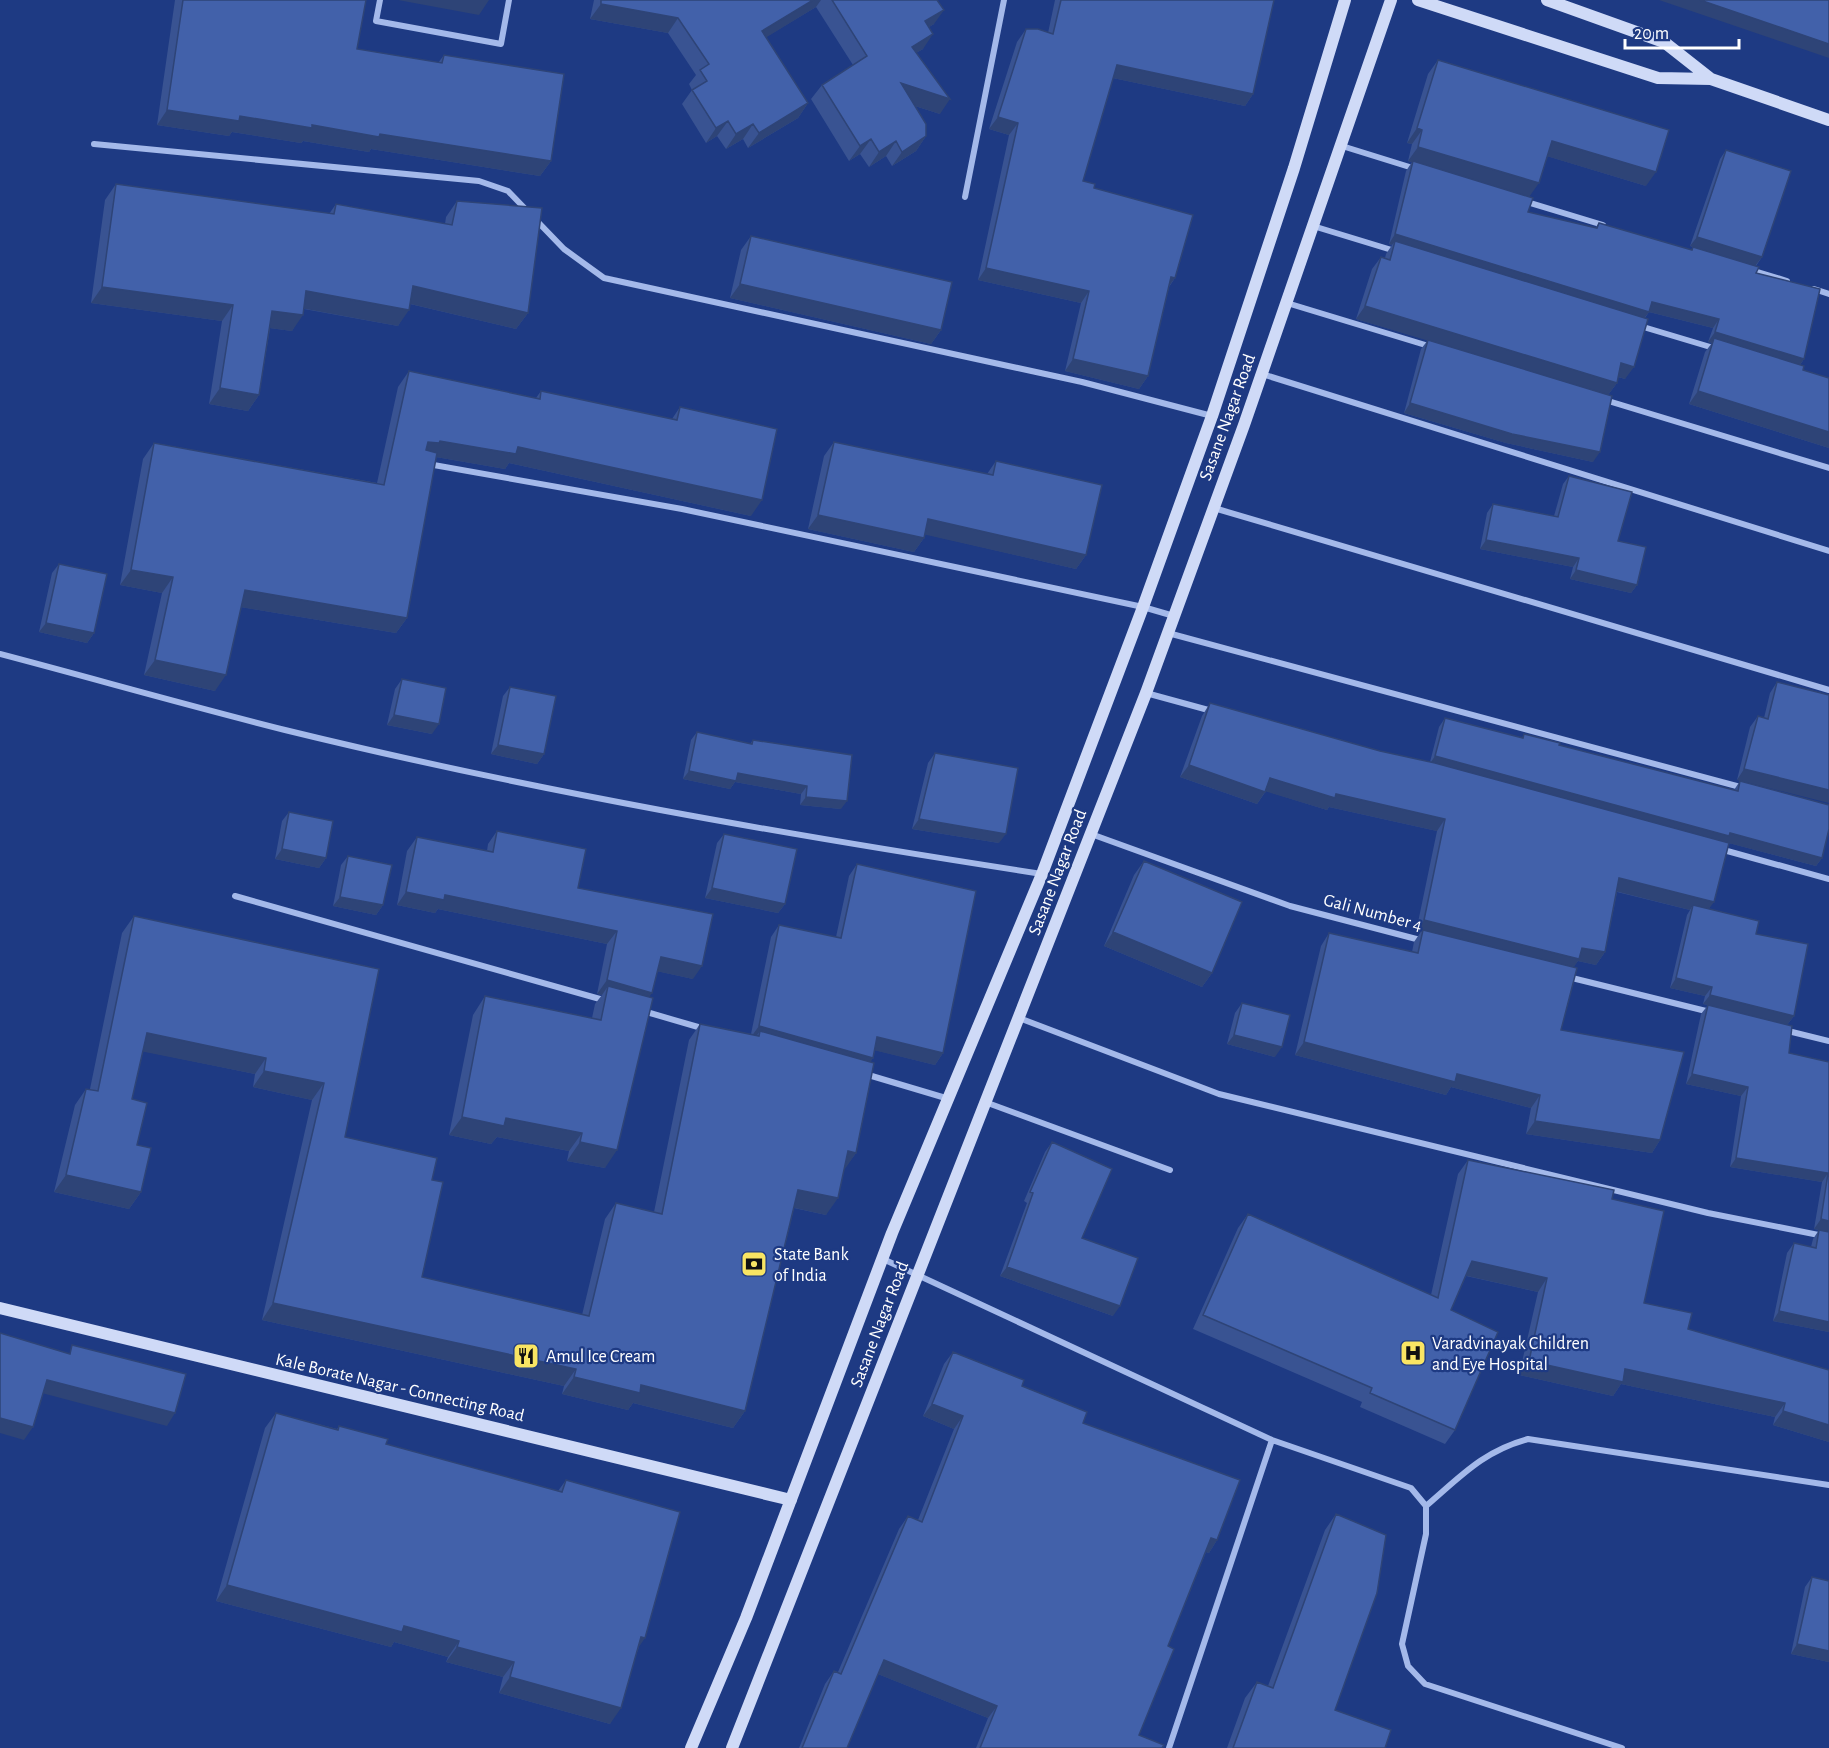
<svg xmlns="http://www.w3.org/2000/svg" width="1829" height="1748" font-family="'Alegreya Sans',sans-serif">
	<rect width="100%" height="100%" fill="#1e3a83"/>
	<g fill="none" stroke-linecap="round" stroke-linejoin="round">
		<!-- street -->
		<path stroke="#a4b9ea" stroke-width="6" d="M380,0l-4,21 125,23 8,-44
			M94,144l385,37 29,10 56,58 40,29 478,104 130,34
			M1342,146l74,23
			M965,197l39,-197
			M1524,201l79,24
			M1313,226l82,25
			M1751,270l36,11
			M1814,289l15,5
			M1287,303l145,44
			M1640,326l77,23
			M1262,374l567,177
			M1605,400l224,68
			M428,464l254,45 461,98 31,9
			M1214,508l615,182
			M1168,633l576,155
			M0,654c95,25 189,52 285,76 249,61 503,105 757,144
			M1146,693l66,18
			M1091,834l199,72 134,35
			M1720,849l109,30
			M235,896l372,105
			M1568,977l142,35
			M643,1011l62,18
			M1019,1018l200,76 489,119 121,24
			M1784,1030l45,11
			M865,1074l84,25
			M985,1102l185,68
			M883,1259l389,181 139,48 15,18v28l-24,110 6,22 17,18 197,64
			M1426,1506c34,-29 57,-55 102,-67l301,46
			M1169,1748l103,-308"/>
		<!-- secondary -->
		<path stroke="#cfdaf7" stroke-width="12" d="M1418,0l240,78 53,1
			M1547,0l117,42 47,37 118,41
			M0,1308l791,192
			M691,1748l55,-130 146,-385 150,-359 101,-267 69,-191 82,-248 51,-168
			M732,1748l414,-1055 98,-268 147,-425"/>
	</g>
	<!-- wall -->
	<path fill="#395392" d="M175,0h191l-9,49 81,14 6,-8 107,106 -11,15 -169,-27 -2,3 -66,-11 -2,2 -69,-11 -3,4 -72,-11z
		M594,0h343l-3,24 -5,3 -6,22 -7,4 24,61 -25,-8 11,30 -10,15 -24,15 -6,-10 -17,11 -9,-13 -11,7 -38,-62 11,-14 31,-20 -37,-58 -50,30 42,66 -10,15 -50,30 -5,-9 -17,10 -9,-13 -11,7 -24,-39 10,-14 -3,-6 7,-9 -28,-42 -78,-14z
		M1055,0h219l-21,94 -8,12 -132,-28 -30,103 11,7 81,90 -6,9 -21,89 -9,13 -74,-18 16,-68 -103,-23 31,-145 -20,-6 28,-87 9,-13 22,4z
		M1438,60l208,126 -99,-30 -18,41 -1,15 67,16 4,-5 92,27 2,-3 -3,-1 30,-87 6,-9 36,107 -6,9v7l48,86 -4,6 3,5 26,8v70l-140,-44 16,-52 7,-9 -4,-1 5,-14 -64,-16 -4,6 -20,61 -7,-2 -1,6 -9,12 -15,67 -87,-19 -102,-30 17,-64 7,-9 -72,-21 16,-50 9,-12 4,1 1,-4 6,-9 -3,-1 17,-73 6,-9 -4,-1 4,-17 -5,-1 21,-69z
		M116,184l213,30 7,-10 109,20 1,-7 11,-16 71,112 -12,16 -106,-25 -12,22 -94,-17 -12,22 -22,-3 -11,67 -11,16 -39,-7 13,-83 -131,-18 14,-103z
		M751,236l190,94 -10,14 -201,-46 11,-48z
		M409,371l127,27 5,-7 131,28 8,-12 71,109 -242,-53 -4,6 -69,-12 -29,161 -11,15 -155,-26 -26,84 -71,-16 18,-82 -42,-8 23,-126 11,-16 223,40 21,-96z
		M834,442l153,32 9,-13 90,94 -10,14 -151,-35 -1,4 -10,14 -106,-23 16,-73z
		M1569,476l49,65 19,44 -6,8 -61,-14 3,-12 -93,-18 7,-36 6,-9 61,12 9,-32z
		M59,564l35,69 -7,10 -48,-11 13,-59z
		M402,679l30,55 -45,-9 8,-36z
		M1777,682l52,13 -92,85 13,-53 8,-11 6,2 6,-25z
		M510,687l34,67 -7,10 -46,-10 12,-58z
		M1210,703l170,48 50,11 9,-35 6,-9 77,20 2,-4 35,11 175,45 6,-9 82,77 -6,8 -87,-23 -20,66 47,25 38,82 -7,9 2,28 40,9v270l-56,-11 14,-68 7,-10 17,4 2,-8 6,-9 -5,-1 8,-47 -92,-15 11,-71 -55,-12 15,-70 7,-9 -5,-1 2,-8 -35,-8 17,-73 3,-5 -73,-18 -12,60 -9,13 -18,-4 -5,6 -12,63 99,110 -8,13 -126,-19 5,-26 -80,-21 -5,8 -151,-40 26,-109 8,-13 83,19 2,-10 6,-9 -4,-1 21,-101 -108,-24 -2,3 -61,-19 -9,13 -77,-27 22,-61z
		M697,732l53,12 3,-4 88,69 -41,-4 1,-11 -66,-12 -5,7 -47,-10 8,-39z
		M935,753l64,90 -87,-14 16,-66z
		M289,812l37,46 -7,10 -44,-9 7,-38z
		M497,831l81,57 115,91 -36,-8 -8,26 -44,171 -38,-7 2,-10 -72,-14 -6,7 -42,-9 24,-120 12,-19 107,22 3,-14 7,-9 -5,-1 10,-50 -169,-35 -3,4 -38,-8 10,-54 10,-14 70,14 1,-7z
		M724,834l61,70 -7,9 -73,-15 12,-55z
		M348,856l35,49 -7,10 -43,-9 8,-41z
		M1144,861l68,112 -10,14 -98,-41 30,-71z
		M857,864l86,189 -8,12 -60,-15 -2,8 -3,4 -14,91 -12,16 -18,46 -32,-7 -49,203 -12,17 -100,-25 -5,7 -66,-16 2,-8 -302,-66 50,-220 -59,-13 2,-13 -112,-23 -11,48 5,46 4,47 -12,17 -75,-17 21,-87 11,-16h4l32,-156 12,-17 245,53 -34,168 87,43 -10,97 160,38 23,-96 11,-16 38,9 35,-172 11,-16 51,10 20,-97 8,-12 57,12 13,-61z
		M1242,1003l33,54 -48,-13 8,-31z
		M1052,1142l30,96 31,78 -113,-40 27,-73 -3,-2 21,-49z
		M1468,1160l144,39 32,104 44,26 141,41v72l-56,-17 2,-8 -154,-33 -8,12 -94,-21 19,-83 -72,-16 -15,34 4,120 -10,14 -85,-37 2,-5 -169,-73 45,-101 10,-14 183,81 27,-121z
		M953,1352l69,34 61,37 134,117 -8,13 -3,-1 -38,94 -29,89 23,13h-186l12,-30 -110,-44 -31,74h-48l26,-64 9,-13 4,1 61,-143 9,-13 10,4 36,-91 -31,-13 21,-52z
		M276,1413l61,16 2,-3 47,18 172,47 8,-11 73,167 -29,77 -111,-31 4,-16 -57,-15 2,-5 -54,-15 -3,5 -175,-46 49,-173z
		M1336,1514l-1,196 50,38h-158l18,-50 12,-16 11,4 57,-156z
		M1812,1577l17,4v81l-38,-8 14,-67z"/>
	<!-- shaded-wall -->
	<path fill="#2e4477" d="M398,0h91l-10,15z
		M813,0h8l-5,7 -64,39 10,-15z
		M1659,0h41l129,44v14z
		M601,4l77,14 -10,15 -78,-14z
		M944,10l-10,14 -19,12 10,-15z
		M933,34l-10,15 -21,12 10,-14z
		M1117,65l136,29 -8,12 -137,-29z
		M901,83l49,16 -10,15 -50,-16z
		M808,103l-10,15 -50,30 11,-15z
		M167,110l73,6 140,18 171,27 -11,15 -169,-27 -2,3 -66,-11 -2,2 -69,-11 -3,4 -72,-11z
		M998,117l20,6 -9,12 -20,-6z
		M728,121l-11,15 -11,7 10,-15z
		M753,124l-10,15 -17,10 10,-15z
		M1417,128l5,2 -10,14 -5,-1z
		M926,136l-10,15 -24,15 10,-14z
		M871,139l-11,15 -11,7 11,-15z
		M896,141l-10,15 -17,11 10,-15z
		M1552,141l104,31 -10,14 -103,-31z
		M1418,147l121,36 -10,14 -121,-36z
		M1395,234l257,68 67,17 -6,9 -64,-16 -7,9 -247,-80 -3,4 -3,-1z
		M1697,237l65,20 -7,9 -65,-20z
		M986,268l103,23 -8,12 -103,-23z
		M1171,277l4,1 -9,12z
		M740,284l201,46 -10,14 -201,-46z
		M413,286l115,27 -12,16 -114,-27z
		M102,287l131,18 -11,16 -131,-18z
		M306,291l103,19 -11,16 -103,-19z
		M1365,306l252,77 -9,12 -252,-76z
		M272,311l31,4 -11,16 -31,-4z
		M1715,332l89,27 -7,10 -83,-31 -2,5 -4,-1z
		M1073,359l75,17 -9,13 -74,-18z
		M1621,363l13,4 -9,12 -13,-4z
		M220,388l39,7 -11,16 -39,-7z
		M1698,391l131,41v16l-140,-44z
		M1410,403l190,49 -7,10 -87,-19 -102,-30z
		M440,441l78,6 244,53 -11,16 -242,-53 -4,6 -75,-13 -13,1 11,-15z
		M818,515l106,23 -10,14 -106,-23z
		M928,519l158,36 -10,14 -158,-36z
		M1486,540l93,18 -6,9 -93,-18z
		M131,570l42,7 -11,16 -42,-8z
		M1576,570l61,15 -6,8 -61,-14z
		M245,590l162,28 -11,15 -162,-27z
		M46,623l48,10 -7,10 -48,-11z
		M155,660l71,15 -11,16 -71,-16z
		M394,715l45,9 -7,10 -45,-9z
		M498,745l46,9 -7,10 -46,-10z
		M1435,756l295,77 92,25 -6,8 -387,-101z
		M1189,765l76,27 -8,12 -77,-27z
		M1744,769l85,21v13l-92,-23z
		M689,771l49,2 69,13 -6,8 -66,-12 -5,7 -47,-10z
		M1270,778l175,41 -8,12 -108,-24 -2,3 -66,-20z
		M806,797l41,4 -6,8 -41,-4z
		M919,819l87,15 -7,9 -87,-14z
		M282,849l44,9 -7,10 -44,-9z
		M1619,878l95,24 -9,12 -12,-9 -3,5 -79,-20z
		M712,888l73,16 -7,9 -73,-15z
		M406,892l39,3 172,36 -10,13 -169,-35 -3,4 -38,-8z
		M340,897l43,8 -7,10 -43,-9z
		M1424,920l158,28 23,4 -9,13 -18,-4 -7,10 -148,-41 -3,3 -4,-1z
		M1113,932l99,41 -10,14 -98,-41z
		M661,957l41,9 -9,13 -42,-9z
		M1676,978l36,9 -7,9 -35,-8z
		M607,980l45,13 -9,13 -35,-20 -6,9 -5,-1z
		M1710,995l84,21 -7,9 -84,-21z
		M759,1026l114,32 -8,12 -106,-34 1,-5 -5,7 -4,-1z
		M147,1033l119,25 -11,16 -120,-24z
		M1234,1035l48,12 -7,10 -48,-13z
		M877,1037l66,16 -8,12 -66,-16z
		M1304,1042l153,32 83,21 -9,13 -80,-21 -5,8 -151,-40z
		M264,1071l60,12 -12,17 -59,-13z
		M1692,1074l56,13 -7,9 -55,-12z
		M462,1117l44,1 76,15 -13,18 -72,-14 -6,7 -42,-9z
		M1535,1121l125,19 -8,13 -126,-19z
		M580,1142l37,8 -12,18 -38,-7z
		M848,1151l8,2 -11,16 -9,-2z
		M1736,1158l92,15 -6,9 -92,-15z
		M66,1175l75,17 -12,17 -75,-17z
		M798,1190l40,8 -12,17 -40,-9z
		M1821,1219l8,2v11l-15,-3z
		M1472,1261l75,17 -9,14 -75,-17z
		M1007,1267l113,39 -7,10 -113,-40z
		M273,1303l303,66 -12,17 -302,-66z
		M1779,1311l50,11v10l-56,-11z
		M1529,1361l96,8 160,34 -10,14 -154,-33 -8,12 -94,-21z
		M574,1377l67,8 104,26 -12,17 -100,-25 -5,7 -66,-16z
		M47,1380l128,33 -8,13 -129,-34z
		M932,1404l31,12 -9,13 -31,-13z
		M1783,1411l46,14v17l-56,-17z
		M0,1418l33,9 -9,13 -24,-7z
		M1211,1538l6,2 -8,13 -7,-2z
		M227,1585l177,41 55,15 -11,16 -54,-15 -3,5 -175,-46z
		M641,1637l4,1 -11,16z
		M1797,1644l32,7v11l-38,-8z
		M457,1647l57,15 -11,15 -57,-15z
		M884,1660l113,46 -9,12 -113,-45z
		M510,1677l111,31 -11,16 -111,-31z"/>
	<!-- building -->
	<path fill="#4261aa" stroke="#2e4477" stroke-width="1.5" d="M183,0h183l-9,49 85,14 2,-8 120,19 -13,87 -171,-27 -1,3 -67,-12v3l-72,-12 -1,5 -72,-11z
		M601,0h212l-51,31 46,72 -49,30 -6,-9 -17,10 -8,-13 -12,7 -24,-38 15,-9 -7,-11 9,-6 -31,-46 -77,-14z
		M832,0h105l7,10 -19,11 8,13 -21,13 38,52 -49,-16 25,41v12l-24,16 -6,-11 -17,11 -8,-13 -11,7 -38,-61 45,-29z
		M1061,0h213l-21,94 -136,-29 -34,116 12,3 -1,4 99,27 -18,63 -4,-1 -23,99 -75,-17 16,-68 -103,-23 32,-145 -20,-6 28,-88h12l15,5z
		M1700,0h129v44z
		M1438,60l231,70 -13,42 -104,-31 -13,42 -121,-36 4,-17 -5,-2z
		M1726,150l65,21 -29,86 -65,-20z
		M1413,161l120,37 -5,14 69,16 2,-5 93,27 1,-3 66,20 -3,6 64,16 -16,70 -89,-27 4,-13 -67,-17 -3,10 -254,-78z
		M116,184l218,30 2,-10 116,21 5,-24 85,7 -14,105 -115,-27 -4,24 -103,-19 -3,24 -31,-4 -13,84 -39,-7 13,-83 -131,-18z
		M751,236l201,46 -11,48 -201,-46z
		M1395,241l253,78 -14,48 -13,-4 -4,20 -252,-77 16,-49 9,3z
		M1714,338l90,28 -1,4 26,8v54l-131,-41z
		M1428,340l184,56 -12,56 -88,-18 -102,-31z
		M409,371l131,28 1,-8 136,29 3,-13 97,22 -15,71 -244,-53 -2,7 -76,-13 -1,2 -11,-1 -2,8 11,3 -30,165 -162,-28 -19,85 -71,-15 18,-83 -42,-7 23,-127 230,42z
		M834,442l159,33 3,-14 106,24 -16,70 -158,-36 -4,19 -106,-23z
		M1569,476l63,16 -14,49 28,6 -9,38 -61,-15 3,-12 -93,-18 7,-36 65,13z
		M59,564l48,10 -13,59 -48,-10z
		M402,679l44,9 -7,36 -45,-9z
		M1777,682l52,13v95l-85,-21 14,-53 10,3z
		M510,687l46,9 -12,58 -46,-9z
		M1210,703l170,48 55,12 294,80 -15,59 -95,-24 -14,74 -23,-4 -3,11 -155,-39 21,-101 -109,-25 -1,4 -65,-20 -5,14 -76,-27z
		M1445,718l78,20 1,-4 36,9 -1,2 179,46 2,-10 89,24v24l-7,29 -92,-25 -1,3 -294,-80z
		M697,732l55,12 1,-4 99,15 -5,46 -41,-4 1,-11 -69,-13 -2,8 -47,-10z
		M935,753l83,15 -12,66 -87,-15z
		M289,812l44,9 -7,37 -44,-9z
		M497,831l89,18 -8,39 135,26 -11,52 -41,-9 -9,36 -45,-13 10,-49 -172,-36 -1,5 -38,-8 11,-55 76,15z
		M724,834l73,15 -12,55 -73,-16z
		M348,856l44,9 -9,40 -43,-8z
		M1144,861l98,41 -30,71 -99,-41z
		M857,864l119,27 -33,162 -66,-16 -4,21 -114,-32 20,-101 62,13z
		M1693,905l66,16 -3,13 52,10 -14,72 -84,-21 2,-8 -36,-9z
		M134,916l245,53 -34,168 92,21 -5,22 11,2 -21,95 167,39 27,-113 46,11 38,-190 59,12 1,-5 114,32 -18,90 -8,-2 -10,47 -40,-8 -53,221 -104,-26 -1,8 -66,-16 2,-8 -303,-66 51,-220 -60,-12 2,-13 -119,-25 -15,66 15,4 -10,42 14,3 -10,44 -75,-17 20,-86 12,2z
		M1423,930l154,38 -16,62 123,22 -24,88 -125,-19 5,-26 -83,-21 -2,8 -151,-40 25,-109 89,20z
		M608,986l45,12 -36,152 -37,-8 2,-9 -76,-15 -2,8 -42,-9 23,-121 116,24z
		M1242,1003l48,12 -8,32 -48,-12z
		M1708,1005l84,21 -3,27 40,9v159l-8,-2 7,-46 -92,-15 12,-71 -56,-13z
		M1052,1142l60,27 -30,69 56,20 -18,48 -113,-39 26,-74 -3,-1z
		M1468,1160l146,30 -2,9 52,12 -20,92 48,10 -4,16 141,41v55l-46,-14 2,-8 -160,-34 -2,13 -94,-21 18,-83 -75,-17 -21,49 47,22 -43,98 -85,-37 2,-5 -169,-73 45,-101 190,84z
		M1819,1230l10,2v90l-50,-11 15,-68 22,5z
		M0,1333l70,21 2,-9 114,29 -11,39 -128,-33 -14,47 -33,-9z
		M953,1352l71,28 -2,6 65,26 -4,11 157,57 -23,60 -6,-2 -43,108 6,3 -35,86 25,10 -2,3h-182l17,-42 -113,-46 -37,88h-45l32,-77 7,3 67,-158 14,6 41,-106 -31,-12z
		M276,1413l62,17 1,-4 49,13 -2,5 176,48 4,-12 114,32 -35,126 -4,-1 -20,71 -111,-31 4,-15 -57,-15 2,-6 -55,-15 -2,6 -175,-47z
		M1336,1514l50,21 -9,58 -42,117 56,20 -6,18h-152l24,-66 16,6z
		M1812,1577l17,4v70l-32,-7z"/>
	<!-- icons -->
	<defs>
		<g id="bank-square" transform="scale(1.35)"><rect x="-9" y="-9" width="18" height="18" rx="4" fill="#f9e563" stroke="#1e3a83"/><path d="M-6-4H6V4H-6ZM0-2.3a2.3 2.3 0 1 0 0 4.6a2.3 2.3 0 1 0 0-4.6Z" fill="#111"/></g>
		<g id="hospital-square" transform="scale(1.35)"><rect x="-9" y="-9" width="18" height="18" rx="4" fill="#f9e563" stroke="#1e3a83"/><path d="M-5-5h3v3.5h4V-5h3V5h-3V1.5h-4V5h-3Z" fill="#111"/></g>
		<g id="restaurant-square" transform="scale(1.35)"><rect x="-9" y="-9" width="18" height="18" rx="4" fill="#f9e563" stroke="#1e3a83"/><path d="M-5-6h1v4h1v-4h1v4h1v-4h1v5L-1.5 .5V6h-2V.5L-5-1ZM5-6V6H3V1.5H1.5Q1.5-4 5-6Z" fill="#111"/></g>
	</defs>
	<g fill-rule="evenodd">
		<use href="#bank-square" x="754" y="1264"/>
		<use href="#hospital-square" x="1413" y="1353"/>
		<use href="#restaurant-square" x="526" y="1356"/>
	</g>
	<g text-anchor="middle" stroke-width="4.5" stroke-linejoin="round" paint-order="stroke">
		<!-- street labels -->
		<g font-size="18" fill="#fff" stroke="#1e3a83">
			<text transform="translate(1227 417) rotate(-70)" y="6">Sasane Nagar Road</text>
			<text transform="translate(1057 872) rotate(-69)" y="6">Sasane Nagar Road</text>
			<text transform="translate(1373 912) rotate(15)" y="6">Gali Number 4</text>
			<text transform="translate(879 1324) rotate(-69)" y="6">Sasane Nagar Road</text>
			<text transform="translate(400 1387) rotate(13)" y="6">Kale Borate Nagar - Connecting Road</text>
		</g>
		<!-- poi labels -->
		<g font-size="18" fill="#fff" stroke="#1e3a83" text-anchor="start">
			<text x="774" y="1260">State Bank<tspan x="774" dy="21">of India</tspan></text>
			<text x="1432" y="1349">Varadvinayak Children<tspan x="1432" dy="21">and Eye Hospital</tspan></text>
			<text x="546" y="1362">Amul Ice Cream</text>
		</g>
	</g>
	<!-- scale -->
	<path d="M1625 39v9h114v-9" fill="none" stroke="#ffffff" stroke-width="3"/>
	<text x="1634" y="39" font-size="18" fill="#ffffff" stroke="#1e3a83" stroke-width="4.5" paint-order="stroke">20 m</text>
</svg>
